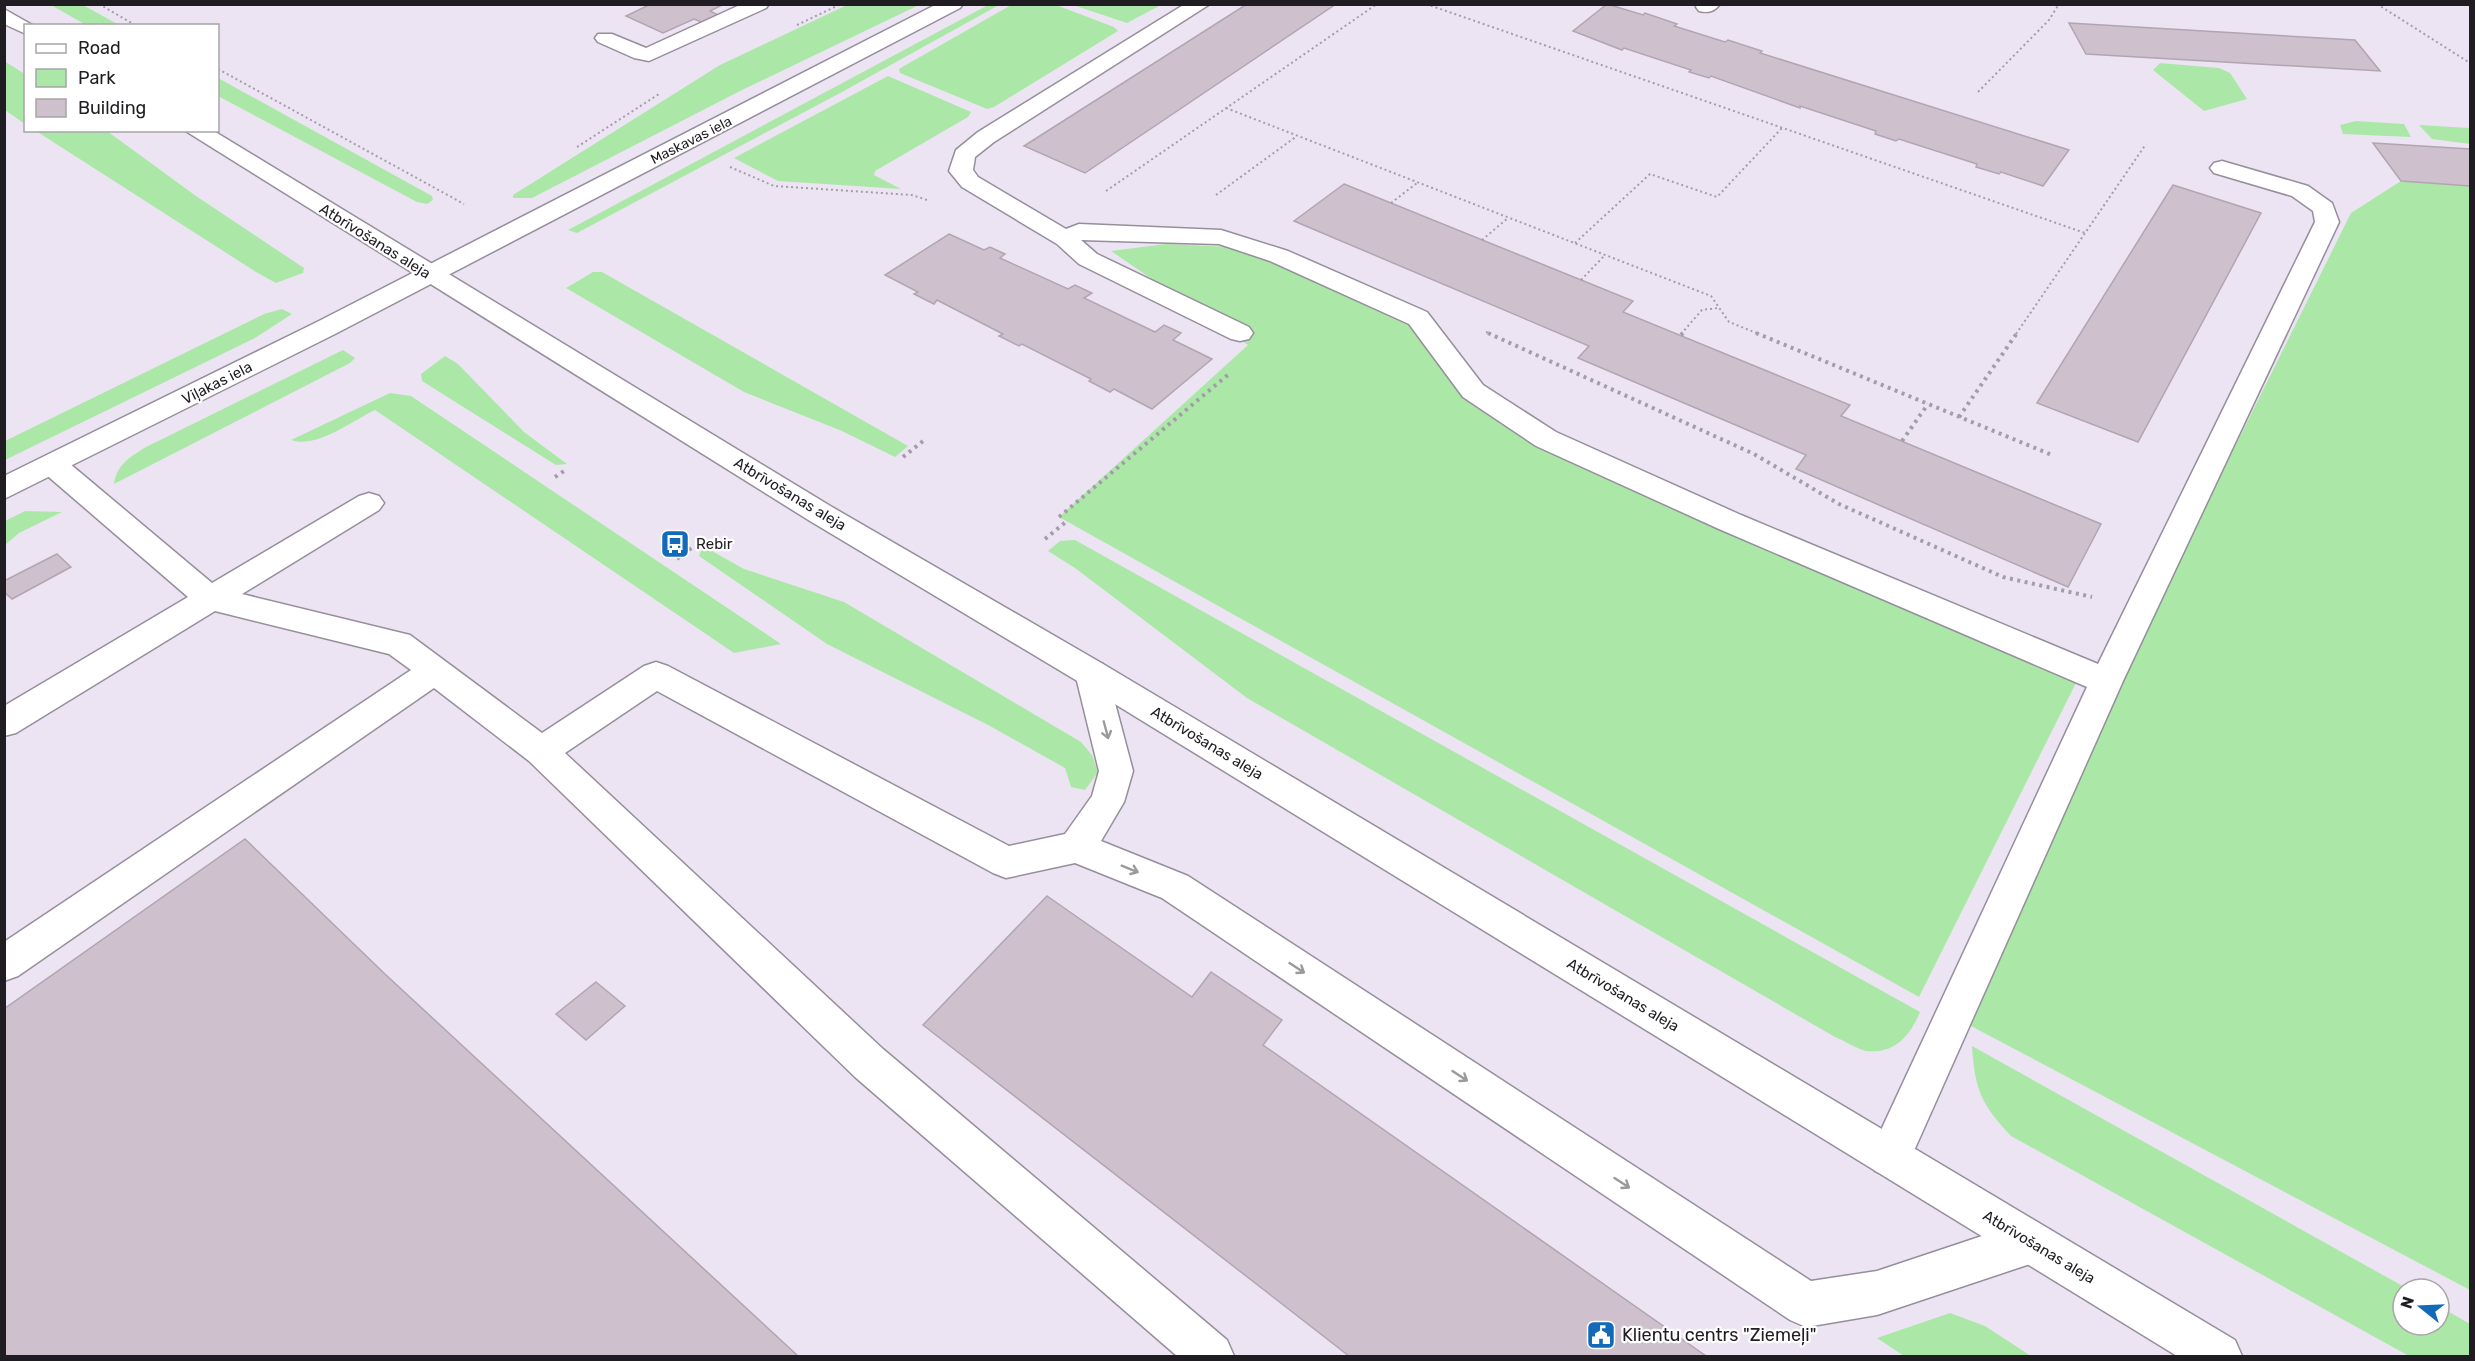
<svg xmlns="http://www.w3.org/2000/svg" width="2475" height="1361" font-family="Rubik,sans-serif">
	<rect width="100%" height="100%" fill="#ece4f3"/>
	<!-- green -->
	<path fill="#abe8a7" d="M1013,4l43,1 58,22 4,4 -124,76 -7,2 -87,-36 -1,-4 5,-3z
		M51,5h32l36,20h-33z
		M847,5h72l-179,86 -208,107h-19v-3l207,-130z
		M988,5h11l-157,87 -265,141 -9,-3z
		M1073,5h88l-34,18z
		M4,61l21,13v50l-20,-14z
		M2160,63l59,5 11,5 17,26 -43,12 -51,-41z
		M888,76l83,36 -3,5 -93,54 -1,4 27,14 -123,-8 -44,-23z
		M218,78l214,118 1,4 -6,4 -10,-2 -199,-106z
		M2356,121l48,3 7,13 -68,-3 -3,-9z
		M2419,125l51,3v16l-38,-5z
		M36,131h71l89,65 108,72 -1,5 -27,10 -20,-11z
		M2401,181l69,5v1104l-518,-274 399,-803z
		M1166,244l88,4 164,70 55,73 73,48 536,232 -163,326 -860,-480 189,-172 -137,-94z
		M593,272h9l306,174 -13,11 -53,-26 -98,-39 -178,-104z
		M282,309l10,5 -37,24 -250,122v-19l259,-127z
		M343,350l12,8 -5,5 -236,121c3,-20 16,-27 32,-37z
		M445,356l13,8 66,68 43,32 -11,1 -134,-84 -1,-7z
		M390,393l21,3 370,248 -47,9 -359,-243c-23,11 -59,39 -84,30z
		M25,511l37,1 -43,21 -14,12v-24z
		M1075,540l845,472c-10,24 -25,42 -54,39 -9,-2 -21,-10 -31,-14l-588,-339 -172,-130 -27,-17 12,-10z
		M703,546l41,23 100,33 237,140 11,13 6,17 -13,18 -14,-3 -6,-19 -75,-42 -163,-82 -128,-88z
		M1972,1046l436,243h-5v36h36v-19l31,18v32h-61l-398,-220c-30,-32 -36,-46 -39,-90z
		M1950,1313l35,13 46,30h-127l-27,-18z"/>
	<!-- building -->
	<path fill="#cec1cd" stroke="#b2a5b1" stroke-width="1.5" d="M651,4h73l-14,7 10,5 -16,7 -10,-4 -31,14 -37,-17z
		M1247,4h89l-251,169 -61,-27z
		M1607,4l36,11 2,-2 32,11 -3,2 51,16 3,-2 34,11 -2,2 309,97 -26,36 -42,-14 -2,2 -23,-7 1,-3 -78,-25 -3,2 -21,-7 1,-3 -76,-25v2l-89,-32 -2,2 -20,-6 2,-2 -67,-22 -2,2 -49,-19z
		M2069,23l286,17 25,31 -294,-17z
		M2373,143l97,6v37l-69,-5z
		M1344,184l289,117 -10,11 227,93 -9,11 260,108 -33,63 -272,-118 10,-14 -228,-97 11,-12 -295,-125z
		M2173,185l88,28 -123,229 -101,-39z
		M949,234l35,16 6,-3 15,7 -5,4 68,31 7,-4 17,8 -8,5 71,34 9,-7 17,8 -8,7 39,19 -60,50 -38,-20 -4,3 -21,-11 2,-2 -69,-35 -3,2 -20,-10 4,-2 -66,-34 -3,4 -20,-10 4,-2 -33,-17z
		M57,554l14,13 -59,32 -8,-7v-11z
		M245,839l141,136 412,381h-794v-347z
		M1047,896l145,101 19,-25 71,48 -19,25 443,311h-357l-426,-331z
		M596,982l29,24 -39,34 -30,-26z"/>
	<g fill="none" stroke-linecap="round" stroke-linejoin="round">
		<!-- service casing -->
		<g stroke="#968e9c" stroke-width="3">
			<path id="service" d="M742,4h27l-3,4 -117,53 -15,-3 -36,-16 -3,-4 3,-4h14l34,14z
				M1185,4h25l-216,138 -19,15 -2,13 5,7 88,52 13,-5 142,6 67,21 139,61 56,73 73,47 185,83 357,149 217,-442 -2,-11 -21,-15 -78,-23 -4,-5 4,-5 8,-2 86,25 24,17 7,19 -216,459 -218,490 -15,6 -15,-6 -6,-15 218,-469 -368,-158 -183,-83 -73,-49 -54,-73 -139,-63 -51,-17 -138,-4 16,14 152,73 4,6 -4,6 -9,2 -9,-2 -152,-75 -22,-20 -95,-57 -13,-16 7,-21 22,-18z
				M1698,4h22c-6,8 -12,9 -21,7l-3,-4z
				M53,455l10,3 149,125 147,-87 10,-3 10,3 5,7 -5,7 -137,84 168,41 132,98 102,-67 12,-4 12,4 341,180 56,-12 27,-38 7,-25 -24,-98 4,-9 12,-4 12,4 4,9 26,98 -9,31 -23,39 87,35 623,405 66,-10 153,-51 15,7 7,15 -7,15 -15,7 -153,51 -71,12 -16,-7 -628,-422 -87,-35 -69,15 -13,-5 -336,-182 -92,62 318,296 344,291 7,16h-57l-322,-279 -326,-316 -95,-73 -416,288 -14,5v-39l407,-272 -22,-16 -174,-43 -199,122 -12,3v-30l184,-109 -145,-125 -4,-7 4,-7z"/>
		</g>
		<!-- minor casing -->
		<g stroke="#968e9c" stroke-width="3">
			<path id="minor" d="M937,4h26l-3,4 -625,326 -331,165v-23l313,-154z"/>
		</g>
		<!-- primary casing -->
		<g stroke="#968e9c" stroke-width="3">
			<path id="primary" d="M4,9l30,17h-8v8l-22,-10z
				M184,130h28l620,377 271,157 1132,676 7,16h-65l-1098,-674 -269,-161z"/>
		</g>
		<!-- path-far1 -->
		<path stroke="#a39da8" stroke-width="2" stroke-dasharray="2 3" stroke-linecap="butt" d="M99,4l38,22
			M1426,4l659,229
			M2377,4l93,59
			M797,25l44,-21
			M218,69l246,135
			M1978,92l71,-72 10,-16
			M1226,108l485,188 18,26 30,12
			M577,147l82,-53
			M730,167l44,19 138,9 15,5
			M1106,191l271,-187
			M1216,195l81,-59
			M1391,203l26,-20
			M1482,240l26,-22
			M1575,243l75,-69 67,23 65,-69
			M1581,280l24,-25
			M1486,332l5,2
			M1681,334l21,-24 16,-2
			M2016,334l130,-190"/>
		<!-- path -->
		<path stroke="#a39da8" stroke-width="4" stroke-dasharray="3 4.5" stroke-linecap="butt" d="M1488,333l266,121 85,50 164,73 89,20
			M1756,333l296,122
			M1681,335l2,-2
			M1959,417l58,-84
			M1902,441l26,-37
			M903,457l20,-16
			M555,477l12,-8
			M1059,517l171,-144
			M1045,539l22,-18
			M677,559l17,-13"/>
		<!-- service -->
		<use href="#service" fill="#fff" fill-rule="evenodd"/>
		<!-- minor -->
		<use href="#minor" fill="#fff" fill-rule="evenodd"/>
		<!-- primary -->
		<use href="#primary" fill="#fff" fill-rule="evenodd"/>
	</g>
	<!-- one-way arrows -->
	<defs><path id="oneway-shaft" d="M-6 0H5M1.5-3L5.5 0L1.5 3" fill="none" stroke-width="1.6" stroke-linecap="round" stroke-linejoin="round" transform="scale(1.5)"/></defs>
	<g stroke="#9b999c">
		<use href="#oneway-shaft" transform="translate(1106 730) rotate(75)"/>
		<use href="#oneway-shaft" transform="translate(1130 869) rotate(22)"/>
		<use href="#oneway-shaft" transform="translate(1297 968) rotate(33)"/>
		<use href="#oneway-shaft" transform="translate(1460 1076) rotate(33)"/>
		<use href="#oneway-shaft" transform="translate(1622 1183) rotate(33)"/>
	</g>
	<!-- icons -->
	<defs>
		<g id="bus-square" transform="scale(1.5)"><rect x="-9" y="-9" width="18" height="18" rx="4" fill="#136ab8" stroke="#fff"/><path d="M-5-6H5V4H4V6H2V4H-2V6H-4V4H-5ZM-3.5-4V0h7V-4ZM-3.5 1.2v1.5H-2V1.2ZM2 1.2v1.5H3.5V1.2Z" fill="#fff"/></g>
		<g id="civic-square" transform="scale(1.5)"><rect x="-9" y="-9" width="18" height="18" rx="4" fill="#136ab8" stroke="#fff"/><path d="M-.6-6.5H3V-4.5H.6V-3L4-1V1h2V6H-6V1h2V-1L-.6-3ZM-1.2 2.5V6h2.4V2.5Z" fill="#fff"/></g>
	</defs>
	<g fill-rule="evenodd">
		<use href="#bus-square" x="675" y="544"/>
		<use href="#civic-square" x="1601" y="1335"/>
	</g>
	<g text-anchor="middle" stroke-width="4.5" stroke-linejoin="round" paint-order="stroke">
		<!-- far-street labels -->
		<g font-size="14" fill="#201d22" stroke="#fff">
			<text transform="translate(691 140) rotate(-27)" y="5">Maskavas iela</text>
		</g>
		<!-- street labels -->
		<g font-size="15" fill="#201d22" stroke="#fff">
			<text transform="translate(375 241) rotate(32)" y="5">Atbrīvošanas aleja</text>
			<text transform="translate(217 383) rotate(-27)" y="5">Viļakas iela</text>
			<text transform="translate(790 494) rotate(31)" y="5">Atbrīvošanas aleja</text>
			<text transform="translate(1207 743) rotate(31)" y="5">Atbrīvošanas aleja</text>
			<text transform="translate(1623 995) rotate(31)" y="5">Atbrīvošanas aleja</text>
			<text transform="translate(2039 1247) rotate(31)" y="5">Atbrīvošanas aleja</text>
		</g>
		<!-- poi labels -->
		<g font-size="15" fill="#201d22" stroke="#fff" text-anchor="start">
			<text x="696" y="549">Rebir</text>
		</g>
		<!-- near-poi labels -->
		<g font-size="18" fill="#201d22" stroke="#fff" text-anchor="start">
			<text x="1622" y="1341">Klientu centrs "Ziemeļi"</text>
		</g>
	</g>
	<!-- border -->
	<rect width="2475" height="1361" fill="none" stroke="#201d22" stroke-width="12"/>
	<!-- legend -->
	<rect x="24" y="24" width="195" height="108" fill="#ffffff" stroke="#a6a5a7" stroke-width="1.5"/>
	<rect x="36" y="44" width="30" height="9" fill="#ffffff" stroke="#a6a5a7" stroke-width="1.5"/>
	<text x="78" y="54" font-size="18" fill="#201d22">Road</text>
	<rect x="36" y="69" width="30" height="18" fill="#abe8a7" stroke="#a6a5a7" stroke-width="1.5"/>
	<text x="78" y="84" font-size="18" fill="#201d22">Park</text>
	<rect x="36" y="99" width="30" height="18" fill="#cec1cd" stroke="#a6a5a7" stroke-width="1.5"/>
	<text x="78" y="114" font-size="18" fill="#201d22">Building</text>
	<!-- north arrow -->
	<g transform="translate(2421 1307) rotate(288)"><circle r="28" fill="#ffffff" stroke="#a6a5a7" stroke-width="1.5"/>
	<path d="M0-4.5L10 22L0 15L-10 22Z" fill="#136ab8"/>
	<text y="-9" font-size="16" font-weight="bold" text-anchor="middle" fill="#201d22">N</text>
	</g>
</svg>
